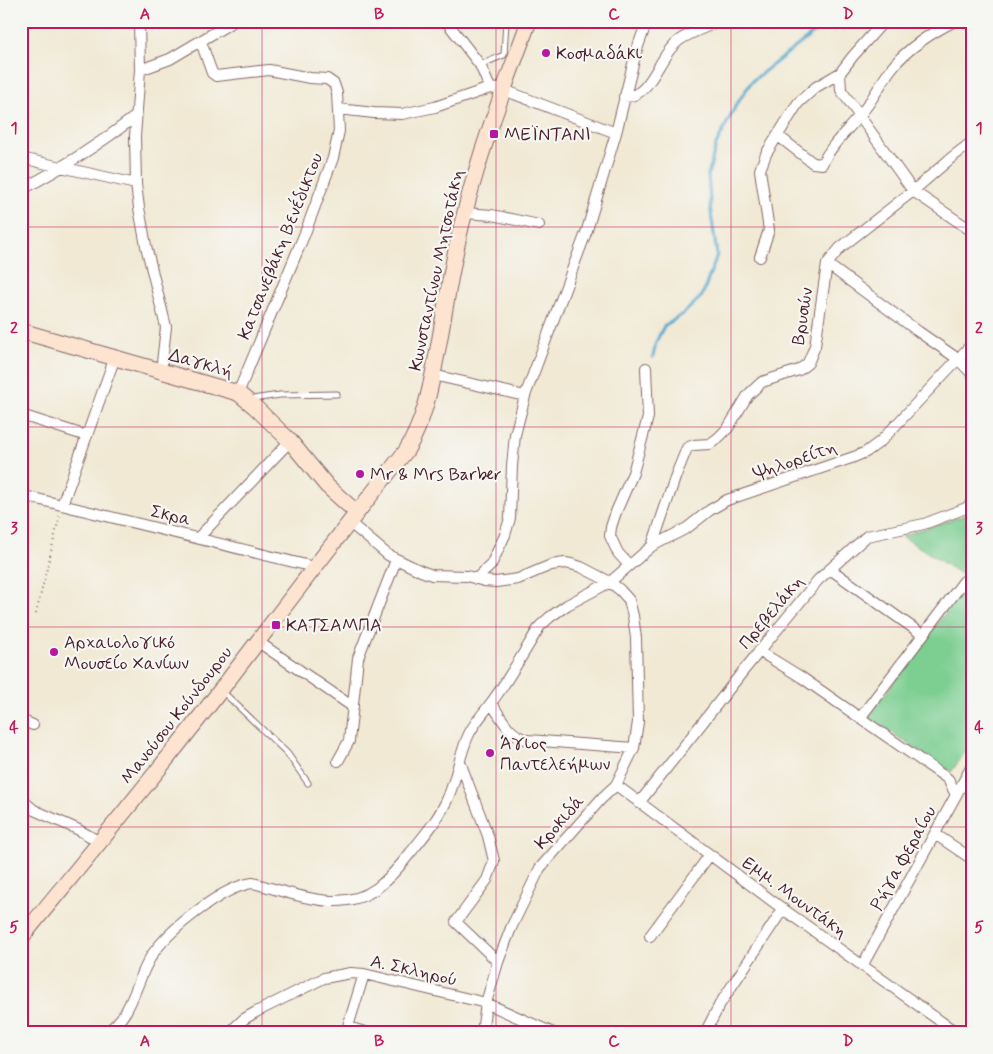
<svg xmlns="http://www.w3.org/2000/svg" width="993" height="1054" font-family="Mynerve,sans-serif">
	<rect width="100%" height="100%" fill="#f6f6f2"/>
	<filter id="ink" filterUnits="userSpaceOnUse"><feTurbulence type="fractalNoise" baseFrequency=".02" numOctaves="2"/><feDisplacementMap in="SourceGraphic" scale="10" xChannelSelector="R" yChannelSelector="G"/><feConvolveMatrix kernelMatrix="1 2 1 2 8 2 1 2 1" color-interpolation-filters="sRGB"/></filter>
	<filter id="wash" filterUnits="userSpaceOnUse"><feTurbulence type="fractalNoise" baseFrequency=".0096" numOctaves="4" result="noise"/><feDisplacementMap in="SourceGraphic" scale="20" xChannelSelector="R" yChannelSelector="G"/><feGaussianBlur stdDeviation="1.12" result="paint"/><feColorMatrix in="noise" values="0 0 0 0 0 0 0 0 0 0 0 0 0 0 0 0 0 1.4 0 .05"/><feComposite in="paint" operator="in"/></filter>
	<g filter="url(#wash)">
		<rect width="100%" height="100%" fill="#f1e9d4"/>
		<!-- green -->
		<path fill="#7bce91" stroke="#62765e" d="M972,513v230l-21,29 -83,-55 102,-137 -68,-44z"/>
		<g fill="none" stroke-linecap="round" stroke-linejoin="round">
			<!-- stream -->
			<path stroke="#53a7ce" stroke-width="3" d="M653,357l3,-15 8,-16 19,-12 19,-18 15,-41 -6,-42 -3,-38 8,-30 20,-40 16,-24 77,-60"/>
		</g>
	</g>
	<g filter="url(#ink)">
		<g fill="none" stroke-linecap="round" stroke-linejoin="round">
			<!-- lane casing -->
			<g stroke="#846666" stroke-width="7">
				<path id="lane" d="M480,65l24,-10 2,-34
					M252,399l28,-4 57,-1
					M221,690l66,63 21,30"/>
			</g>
			<!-- street casing -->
			<g stroke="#846666" stroke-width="12">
				<path id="street" d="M139,21l1,49 -5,66 1,48 3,24 7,38 20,81 -5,45
					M446,21l34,44 10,23
					M201,42l11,31 4,3 53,-6 41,8 17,1 7,5 3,9 2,38 -6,27 -28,75 -67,160
					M140,70l30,-11 64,-38
					M840,73l1,17 72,101 59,40
					M624,97c29,0 33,-42 57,-58 11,-7 26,-12 38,-18
					M338,109l36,4 28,1 33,-7 55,-19 14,2 112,43
					M777,135l36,28 9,1c9,-19 24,-32 37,-48 13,-14 21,-32 32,-47 15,-20 43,-38 64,-48
					M21,158l115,26
					M21,190c41,-22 79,-46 115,-74
					M464,213l28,2 47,10
					M760,257l9,-27 -9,-60 6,-16 32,-51 18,-16 24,-14 13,-17 31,-35
					M827,264l92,68 39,27 14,15
					M433,375l92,21
					M21,415l66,21
					M21,495l293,72
					M62,505l53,-148
					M349,522l39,33 33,16 11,4 35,1 17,5 12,1 22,-3 33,-14 14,-2 6,1 10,3 29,15 10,8 9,10 4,16 3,22 2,84 -4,26 -18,37 -14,13 -62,70 -29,60 -13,34 -12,41 -4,30
					M198,538l92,-97
					M652,546l24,-71 11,-27 6,-3 17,-1 8,-6 10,-10 20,-33 14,-13 37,-12 9,-7 7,-17 12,-82 13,-16 73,-57 38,-33 21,-16
					M629,565l-11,-12 -8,-17 1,-9 5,-15 17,-39 15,-56 -2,-49
					M830,569l93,66
					M476,579l15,-14 14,-30 5,-17 2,-52 3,-31 10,-39 62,-166 29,-97 20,-81 11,-31
					M257,641l96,66
					M759,651l42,26 147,102 8,16
					M491,703c11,15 17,32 37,37l106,8
					M860,718l104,-137
					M21,720l12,5
					M338,761l11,-20 9,-83 38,-98
					M460,762l28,74 6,25 -7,19 -31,42 42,40
					M616,785l167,124 174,124
					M21,799l13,11 43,19 23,13
					M639,803l105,-133 74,-90 49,-44 57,-12 42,-16 6,-5
					M935,834l37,25
					M650,936l59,-80
					M862,966l110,-200
					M348,1027l20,6
					M105,1033c29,-18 30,-52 47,-78 17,-25 71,-69 101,-72 39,10 88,32 124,5 13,-10 24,-23 34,-36 14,-17 30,-36 38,-57 8,-19 11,-42 20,-61 6,-12 14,-20 22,-31 18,-24 33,-51 49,-77l10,-9 17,-12 43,-23 42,-36 35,-18 23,-18 17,-10 127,-43 12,-5 15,-11 91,-97
					M229,1033l15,-14 12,-7 68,-34 27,-5 13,1 122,29 67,30
					M346,1033l18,-59
					M705,1033l15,-29 63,-95"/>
			</g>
			<!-- secondary casing -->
			<g stroke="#846666" stroke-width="17">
				<path id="secondary" d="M21,331l217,62 17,14 35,34 37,45 29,26
					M21,938c67,-82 135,-163 199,-247 62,-81 122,-161 186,-240 20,-32 26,-71 33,-108 8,-44 14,-88 26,-131 16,-65 41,-128 64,-191"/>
			</g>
			<!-- path -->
			<path stroke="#846666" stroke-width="2" stroke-dasharray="1 4" stroke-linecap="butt" d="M36,614l24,-100"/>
			<!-- lane -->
			<use href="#lane" stroke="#fff" stroke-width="5"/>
			<!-- street -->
			<use href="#street" stroke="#fff" stroke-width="10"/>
			<!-- secondary -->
			<use href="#secondary" stroke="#fde4d1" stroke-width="15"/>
		</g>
	</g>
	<!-- grid -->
	<path fill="none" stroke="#c2185b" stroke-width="1" stroke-opacity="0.55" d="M262,21v1012M496,21v1012M731,21v1012M21,227h951M21,427h951M21,627h951M21,827h951"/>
	<!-- markers -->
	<g fill="#b5179e" stroke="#f6f6f2" stroke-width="2">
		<circle cx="546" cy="53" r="5"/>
		<rect x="489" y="129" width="10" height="10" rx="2.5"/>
		<circle cx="360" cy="474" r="5"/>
		<rect x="271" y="620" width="10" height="10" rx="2.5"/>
		<circle cx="54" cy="652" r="5"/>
		<circle cx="490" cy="753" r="5"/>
	</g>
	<g text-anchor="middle" stroke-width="4.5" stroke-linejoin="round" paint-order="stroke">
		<!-- poi labels -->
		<g font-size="18" fill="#4a1f2b" stroke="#f6f6f2" text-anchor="start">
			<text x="556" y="59">Κοσμαδάκι</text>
			<text x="504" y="140">ΜΕΪΝΤΑΝΙ</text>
			<text x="370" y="480">Mr &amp; Mrs Barber</text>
			<text x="286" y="631">ΚΑΤΣΑΜΠΑ</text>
			<text x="64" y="648">Αρχαιολογικό<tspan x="64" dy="21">Μουσείο Χανίων</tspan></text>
			<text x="500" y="749">Άγιος<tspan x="500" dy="21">Παντελεήμων</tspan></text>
		</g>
		<!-- street labels -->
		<g font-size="18" fill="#4a1f2b" stroke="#f6f6f2">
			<text transform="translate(280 246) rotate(-68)" y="6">Κατσανεβάκη Βενέδικτου</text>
			<text transform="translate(436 270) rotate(-78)" y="6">Κωνσταντίνου Μητσοτάκη</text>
			<text transform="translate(802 316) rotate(-81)" y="6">Βρυσών</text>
			<text transform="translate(201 363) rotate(16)" y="6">Δαγκλή</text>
			<text transform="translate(795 460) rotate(-19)" y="6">Ψηλορείτη</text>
			<text transform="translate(171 515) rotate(13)" y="6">Σκρα</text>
			<text transform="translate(771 612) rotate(-50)" y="6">Πρεβελάκη</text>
			<text transform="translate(176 715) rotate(-52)" y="6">Μανούσου Κούνδουρου</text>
			<text transform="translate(559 822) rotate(-49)" y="6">Κροκιδά</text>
			<text transform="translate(903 858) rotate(-61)" y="6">Ρήγα Φεραίου</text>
			<text transform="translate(795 897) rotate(36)" y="6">Εμμ. Μουντάκη</text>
			<text transform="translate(414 970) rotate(13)" y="6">Α. Σκληρού</text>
		</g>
	</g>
	<!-- margin -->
	<rect width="993" height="1054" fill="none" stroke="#f6f6f2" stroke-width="55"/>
	<rect x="28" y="28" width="938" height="998" fill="none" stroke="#c2185b" stroke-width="2"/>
	<g font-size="16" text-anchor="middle" font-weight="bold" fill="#c2185b">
		<text x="145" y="19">A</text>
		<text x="379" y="19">B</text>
		<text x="614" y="19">C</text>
		<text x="848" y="19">D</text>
		<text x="14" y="133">1</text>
		<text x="979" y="133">1</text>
		<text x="14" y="333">2</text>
		<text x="979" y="333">2</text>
		<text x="14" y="533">3</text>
		<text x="979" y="533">3</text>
		<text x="14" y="732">4</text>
		<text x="979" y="732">4</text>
		<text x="14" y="932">5</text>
		<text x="979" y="932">5</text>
		<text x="145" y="1046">A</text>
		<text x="379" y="1046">B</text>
		<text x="614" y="1046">C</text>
		<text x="848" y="1046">D</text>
	</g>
</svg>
